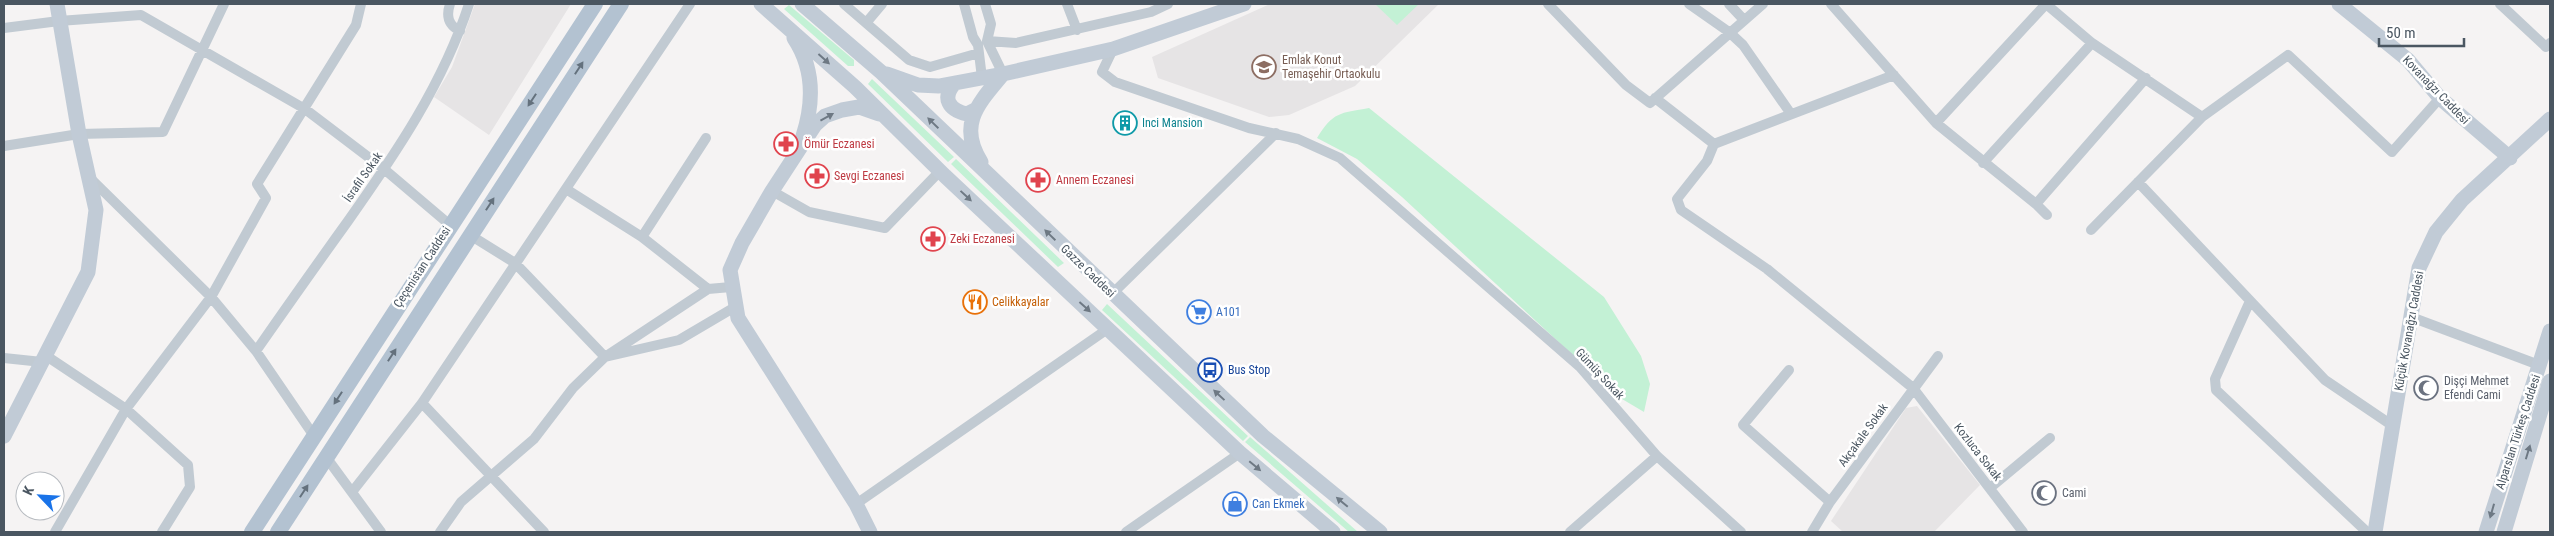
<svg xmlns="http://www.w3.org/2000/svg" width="2554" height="536" font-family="'Roboto Condensed',sans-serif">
	<rect width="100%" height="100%" fill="#f5f3f3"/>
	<!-- education -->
	<path fill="#e6e4e5" d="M475,4h96l-82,131 -55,-38 18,-30z
		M1270,4h169l-84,82 -66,29 -20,2 -111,-39 -6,-21z
		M1917,406l63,79 -46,47h-91l-12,-11 75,-113z"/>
	<!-- green -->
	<path fill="#c3f1d5" d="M1375,4h44l-22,21z
		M789,5l65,55v6h-6l-64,-57z
		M872,79l82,78 -6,5 -80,-78z
		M1369,108l235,189 37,59 9,28 -6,28 -27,-16 -215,-199 -45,-38 -40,-21c16,-26 23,-25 52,-30z
		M956,159l108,104 -6,4 -107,-103z
		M1107,304l141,132 -5,5 -141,-131z
		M1250,437l108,95h-9l-104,-90z"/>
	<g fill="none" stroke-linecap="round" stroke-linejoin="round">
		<!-- street -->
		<path stroke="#c1cad2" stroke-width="10" d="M450,4c-4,12 -2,21 10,27
			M844,4l65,56 21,7 49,-14
			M964,4l9,33 5,8 4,33
			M985,4l6,20 -4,17 16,33
			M1067,4l10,26
			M1548,4l78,81 24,18 113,-99
			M1689,4l40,28 14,13 48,69
			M1729,4l15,16
			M1831,4l105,119 100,81 11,11
			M2500,4l46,43 4,-4
			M866,23l16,-19
			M4,28l55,-7 82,-6 164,94 79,60 66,56
			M987,41l29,2 135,-31 17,-8
			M1113,49l-11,23 13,10 134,46 49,11 42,19 240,209 77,89 84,76
			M1655,98l59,46 -7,17 -30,38 4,11 86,59 146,119 110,144
			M1936,123l110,-119 46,39 110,74 86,-62 104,97 48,-54
			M1714,144l180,-69
			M4,146l75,-12 84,-2 61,-128
			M1983,163l109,-120
			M89,177l122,120 45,54 58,85
			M2138,182l187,198 68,46
			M566,189l76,48 66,52
			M772,191l37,21 76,16 55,-57
			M2036,204l110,-126
			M2091,230l111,-113
			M642,237l64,-99
			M731,287l-23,2 -103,68 74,-17 56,-33
			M1112,294l164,-161
			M2250,301l-35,78 1,11 151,142
			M2411,317l128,48
			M256,351c30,-43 61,-87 92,-130 48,-68 95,-137 121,-217
			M45,355l81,54 62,56 2,22 -28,45
			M4,358l38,4
			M1789,370l-46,55 87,77
			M422,403l122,129
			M326,457l55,75
			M1990,488l60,-50
			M352,492l70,-89 268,-399
			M856,504l253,-176
			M55,532l71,-123 85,-112 55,-99 -9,-14 99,-159 5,-21
			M440,532l21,-30 73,-63 39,-51 32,-31 -90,-94 -45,-28
			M1126,532l114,-79
			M1570,532l87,-76
			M1812,532l18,-30 108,-146"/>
		<!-- secondary -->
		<path stroke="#c1cbd6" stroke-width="15" d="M761,4l94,83 90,89 295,277 93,79
			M802,4l79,68 382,364 117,96
			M2339,4l69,56 32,38 70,60
			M794,38c20,30 20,64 9,98
			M887,74l31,11 21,1 64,-12 110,-25 131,-45
			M955,83c-14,15 -6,27 12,31l8,-4
			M981,162c-24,-38 -2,-59 22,-88
			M4,436l84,-164 8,-62 -17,-76 -22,-130
			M870,532l-14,-28 -118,-186 -8,-48 12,-27 30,-52 43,-66 10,-9 17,-6 17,-3 20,7
			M2375,532l44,-264 17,-36 26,-32 88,-81
			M2486,532l64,-201
			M2504,532l46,-151"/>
		<!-- primary -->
		<path stroke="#b3c2d1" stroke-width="16" d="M252,532l343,-528
			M278,532l343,-528"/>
	</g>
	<!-- one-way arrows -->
	<defs><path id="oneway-solid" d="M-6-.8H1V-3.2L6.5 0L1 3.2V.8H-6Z" transform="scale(1.25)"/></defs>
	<g fill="#6e7984">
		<use href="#oneway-solid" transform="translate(824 59) rotate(42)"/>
		<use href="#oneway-solid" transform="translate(827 117) rotate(-29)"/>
		<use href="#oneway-solid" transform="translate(933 123) rotate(-136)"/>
		<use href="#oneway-solid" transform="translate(966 196) rotate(43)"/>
		<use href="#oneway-solid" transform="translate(1050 235) rotate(-136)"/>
		<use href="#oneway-solid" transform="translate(1085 307) rotate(42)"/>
		<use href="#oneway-solid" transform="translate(1219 395) rotate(-137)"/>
		<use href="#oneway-solid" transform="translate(2528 452) rotate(-73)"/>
		<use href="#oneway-solid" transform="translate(1255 466) rotate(40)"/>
		<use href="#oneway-solid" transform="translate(1342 502) rotate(-140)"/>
		<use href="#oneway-solid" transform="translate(2492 511) rotate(106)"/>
	</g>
	<g fill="#64717d">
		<use href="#oneway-solid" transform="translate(579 68) rotate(-57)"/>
		<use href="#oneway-solid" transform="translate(532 100) rotate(123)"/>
		<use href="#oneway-solid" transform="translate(490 204) rotate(-57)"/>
		<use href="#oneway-solid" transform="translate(392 355) rotate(-57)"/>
		<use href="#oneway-solid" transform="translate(338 398) rotate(123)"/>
		<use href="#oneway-solid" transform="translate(304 491) rotate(-57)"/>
	</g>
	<!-- icons -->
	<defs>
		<g id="school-ring" transform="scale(1.25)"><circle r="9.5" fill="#fff" stroke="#8d6e63" stroke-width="1.5"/><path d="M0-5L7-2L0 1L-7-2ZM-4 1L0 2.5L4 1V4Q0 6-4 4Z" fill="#8d6e63"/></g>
		<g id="building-ring" transform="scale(1.25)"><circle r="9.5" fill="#fff" stroke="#0f9aa8" stroke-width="1.5"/><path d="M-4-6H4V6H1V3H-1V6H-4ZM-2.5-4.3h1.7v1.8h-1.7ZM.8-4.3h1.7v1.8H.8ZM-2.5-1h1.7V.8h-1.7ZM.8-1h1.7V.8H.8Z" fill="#0f9aa8"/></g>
		<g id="pharmacy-ring" transform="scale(1.25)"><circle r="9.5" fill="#fff" stroke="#e0444e" stroke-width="1.5"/><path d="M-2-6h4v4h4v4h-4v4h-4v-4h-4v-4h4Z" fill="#e0444e"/></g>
		<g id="restaurant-ring" transform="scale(1.25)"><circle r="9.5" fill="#fff" stroke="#e8710a" stroke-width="1.5"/><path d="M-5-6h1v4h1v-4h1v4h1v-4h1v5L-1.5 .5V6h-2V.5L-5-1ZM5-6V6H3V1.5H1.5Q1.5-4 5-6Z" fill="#e8710a"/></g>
		<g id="supermarket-ring" transform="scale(1.25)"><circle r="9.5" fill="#fff" stroke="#3f7fe0" stroke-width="1.5"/><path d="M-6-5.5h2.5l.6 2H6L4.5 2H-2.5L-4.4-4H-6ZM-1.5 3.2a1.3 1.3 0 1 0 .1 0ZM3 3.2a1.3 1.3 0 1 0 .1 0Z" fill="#3f7fe0"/></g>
		<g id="bus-ring" transform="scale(1.25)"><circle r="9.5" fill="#fff" stroke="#1a4fb4" stroke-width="1.5"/><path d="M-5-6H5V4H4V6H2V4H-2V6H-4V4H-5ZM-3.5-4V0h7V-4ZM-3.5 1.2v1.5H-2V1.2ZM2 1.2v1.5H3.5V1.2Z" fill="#1a4fb4"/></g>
		<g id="mosque-ring" transform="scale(1.25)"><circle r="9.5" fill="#fff" stroke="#6b7280" stroke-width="1.5"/><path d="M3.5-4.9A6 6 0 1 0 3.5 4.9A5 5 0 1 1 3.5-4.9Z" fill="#6b7280"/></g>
		<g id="shop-ring" transform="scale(1.25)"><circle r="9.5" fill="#fff" stroke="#3f7fe0" stroke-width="1.5"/><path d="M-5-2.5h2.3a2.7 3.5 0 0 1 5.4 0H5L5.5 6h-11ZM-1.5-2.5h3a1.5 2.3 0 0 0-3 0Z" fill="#3f7fe0"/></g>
	</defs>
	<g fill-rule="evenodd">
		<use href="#school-ring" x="1264" y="67"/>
		<use href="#building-ring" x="1125" y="123"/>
		<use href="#pharmacy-ring" x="786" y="144"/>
		<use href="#pharmacy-ring" x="817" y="176"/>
		<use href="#pharmacy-ring" x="1038" y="180"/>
		<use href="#pharmacy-ring" x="933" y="239"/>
		<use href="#restaurant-ring" x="975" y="302"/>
		<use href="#supermarket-ring" x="1199" y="312"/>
		<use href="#bus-ring" x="1210" y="370"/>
		<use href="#mosque-ring" x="2426" y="388"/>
		<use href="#mosque-ring" x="2044" y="493"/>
		<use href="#shop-ring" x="1235" y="504"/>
	</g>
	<g text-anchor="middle" stroke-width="5" stroke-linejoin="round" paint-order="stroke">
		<!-- education labels -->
		<g font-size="12" fill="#785e54" stroke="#fff" text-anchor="start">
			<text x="1282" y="64">Emlak Konut<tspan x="1282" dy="14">Temaşehir Ortaokulu</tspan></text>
		</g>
		<!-- street labels -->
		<g font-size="12" fill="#4a5661" stroke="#fff">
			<text transform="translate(2436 90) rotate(46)" y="4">Kovanağzı Caddesi</text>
			<text transform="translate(363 177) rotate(-55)" y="4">İsrafil Sokak</text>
			<text transform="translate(422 267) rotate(-57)" y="4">Çeçenistan Caddesi</text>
			<text transform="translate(1088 271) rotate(44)" y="4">Gazze Caddesi</text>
			<text transform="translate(2409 331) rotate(-80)" y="4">Küçük Kovanağzı Caddesi</text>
			<text transform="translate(1600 374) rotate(47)" y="4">Gümüş Sokak</text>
			<text transform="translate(2518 432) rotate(-72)" y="4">Alparslan Türkeş Caddesi</text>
			<text transform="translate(1863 435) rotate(-54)" y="4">Akçakale Sokak</text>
			<text transform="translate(1978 452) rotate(52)" y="4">Kozluca Sokak</text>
		</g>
		<!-- culture labels -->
		<g font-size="12" fill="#0d838f" stroke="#fff" text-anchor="start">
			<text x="1142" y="127">Inci Mansion</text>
		</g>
		<!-- health labels -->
		<g font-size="12" fill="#be3a42" stroke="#fff" text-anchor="start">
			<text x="804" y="148">Ömür Eczanesi</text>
			<text x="834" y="180">Sevgi Eczanesi</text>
			<text x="1056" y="184">Annem Eczanesi</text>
			<text x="950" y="243">Zeki Eczanesi</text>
		</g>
		<!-- food labels -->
		<g font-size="12" fill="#c56008" stroke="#fff" text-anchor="start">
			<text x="992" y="306">Celikkayalar</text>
		</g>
		<!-- shop labels -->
		<g font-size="12" fill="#366cbe" stroke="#fff" text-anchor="start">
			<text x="1216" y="316">A101</text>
			<text x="1252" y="508">Can Ekmek</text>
		</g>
		<!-- transit labels -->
		<g font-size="12" fill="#164399" stroke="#fff" text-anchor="start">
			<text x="1228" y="374">Bus Stop</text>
		</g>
		<!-- worship labels -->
		<g font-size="12" fill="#5b616d" stroke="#fff" text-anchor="start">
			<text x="2444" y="385">Dişçi Mehmet<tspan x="2444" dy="14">Efendi Cami</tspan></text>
			<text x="2062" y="497">Cami</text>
		</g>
	</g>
	<!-- border -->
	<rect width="2554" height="536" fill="none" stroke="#4a5661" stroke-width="10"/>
	<!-- north arrow -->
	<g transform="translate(40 496) rotate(295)"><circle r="24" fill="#ffffff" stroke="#b7bbc0"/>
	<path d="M0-4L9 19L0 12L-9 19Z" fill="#1a73e8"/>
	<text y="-8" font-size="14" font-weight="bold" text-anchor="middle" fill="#4a5661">K</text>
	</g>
	<!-- scale -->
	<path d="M2379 38v8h85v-8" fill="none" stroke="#4a5661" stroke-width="2.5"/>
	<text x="2386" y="38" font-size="15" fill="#4a5661" stroke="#ffffff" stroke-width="4" paint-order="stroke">50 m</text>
</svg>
